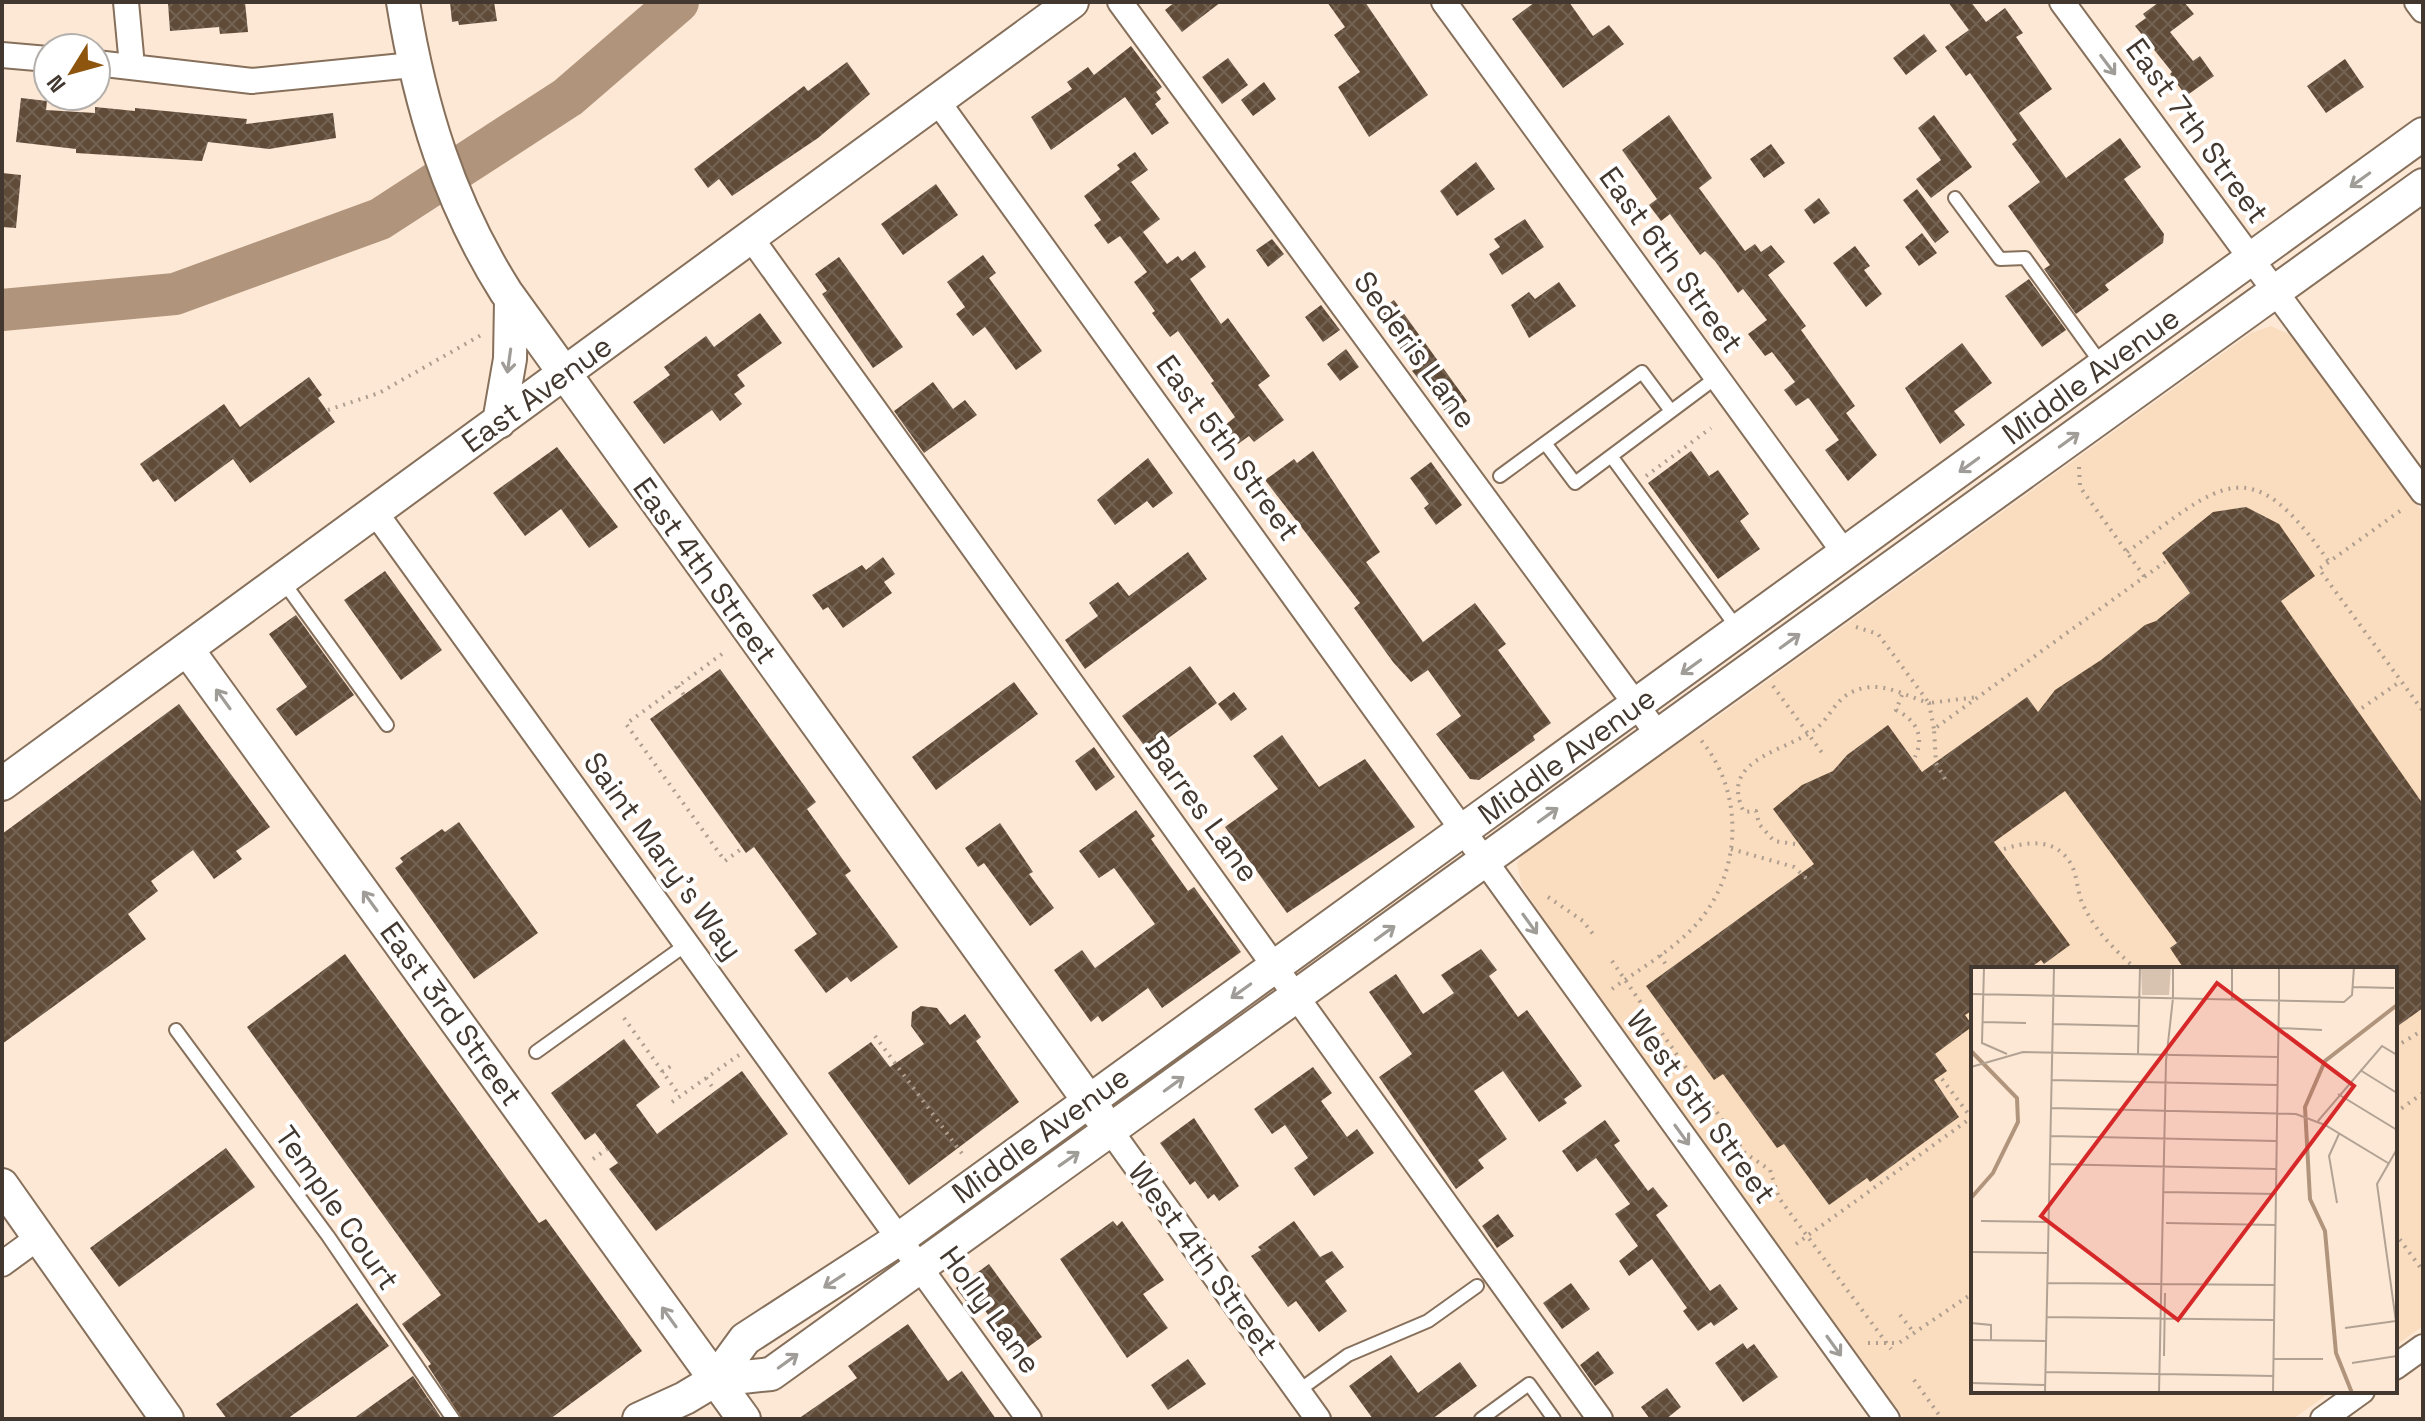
<svg xmlns="http://www.w3.org/2000/svg" width="2425" height="1421" font-family="'Space Grotesk',sans-serif">
	<defs>
		<pattern id="building-cross-hatch" width="8" height="8" patternUnits="userSpaceOnUse" patternTransform="scale(2)"><rect width="8" height="8" fill="#604b38"/><path d="M0 0l8 8M0 8l8-8" fill="none" stroke="#746353"/></pattern>
	</defs>
	<rect width="100%" height="100%" fill="#fde8d6"/>
	<!-- built -->
	<path fill="#fadcbf" d="M2271,326l24,11 128,176v813l-28,20v-377h-422v422h359l-39,28h-388l-306,-419 -77,-114 -5,-22 7,-13 98,-71 87,-57 542,-390z"/>
	<g fill="none" stroke-linecap="round" stroke-linejoin="round">
		<!-- river -->
		<path stroke="#b0957c" stroke-width="42" d="M2,310l173,-16 205,-75 188,-122 110,-95"/>
	</g>
	<!-- building -->
	<path fill="url(#building-cross-hatch)" d="M178,2h67l3,30 -28,2 -1,-7 -49,4 -2,-28z
		M450,2h44l3,19 -38,4 -1,-4 -6,1z
		M1175,2h46l-39,30 -17,-22z
		M1327,2h38l63,93 -59,42 -31,-50 22,-15 -26,-37 11,-8z
		M1535,2h34l24,34 16,-11 15,19 -61,44 -51,-69z
		M1948,2h23l15,20 19,-14 18,25 -7,4 36,52 -33,24 47,65 54,-40 21,29 -17,12 40,55 -1,9 -58,42 4,5 -33,24 -32,-45 6,-4 -42,-59 32,-24 -28,-38 5,-4 -47,-67 -4,3 -21,-29 24,-17z
		M2159,2h25l10,12 -24,18 23,29 7,-5 14,20 -28,20 -16,-22 2,-2 -37,-46 11,-8 -3,-4z
		M1924,34l13,17 -31,24 -13,-17z
		M1131,46l31,41 -6,5 5,7 -6,5 14,19 -17,12 -27,-38 -74,53 -20,-33 41,-28 -5,-7 21,-15 6,8z
		M1228,58l20,27 -26,19 -20,-27z
		M2345,59l19,28 -38,26 -19,-27z
		M847,62l23,32 -52,44 -86,58 -13,-17 -11,9 -14,-19 110,-83 4,5z
		M1264,82l12,17 -23,17 -12,-16z
		M21,98l26,3 -1,9 49,3v-6l40,4v-3l112,11 -1,5 87,-11 3,25 -67,11 -61,-7 -6,19 -126,-8v-4l-60,-7z
		M1669,115l43,63 -13,10 46,63 10,-7 6,8 10,-7 14,17 -17,13 38,51 -5,4 54,76 -9,7 31,42 -29,26 -23,-31 14,-10 -29,-40 -2,-2 -12,8 -12,-16 11,-8 -23,-30 -7,4 -17,-22 19,-14 -24,-31 -5,4 -23,-32 -10,-10 -5,4 -30,-41 -9,7 -12,-16 8,-6 -35,-49z
		M1934,115l38,52 -41,31 -15,-19 25,-19 -23,-32z
		M1771,144l14,19 -21,15 -14,-19z
		M1135,152l13,18 -17,12 29,37 -17,13 24,32 11,-8 4,5 13,-10 11,16 -16,12 31,45 7,-6 42,58 -12,9 26,35 -30,22 -5,-6 -11,8 -14,-18 11,-9 -24,-34 3,-2 -36,-50 -8,6 -18,-24 3,-2 -21,-29 13,-10 -27,-36 -12,8 -14,-19 7,-5 -17,-24 36,-27 -3,-4z
		M1476,162l19,27 -38,27 -17,-25z
		M2,173l19,2 -5,53 -14,-1z
		M936,184l22,31 -55,40 -22,-31z
		M1917,189l32,43 -14,11 -32,-43z
		M1819,198l11,15 -16,11 -10,-14z
		M1525,219l19,28 -42,28 -13,-21 11,-7 -6,-8z
		M1922,233l15,20 -18,13 -14,-19z
		M1272,239l12,15 -16,13 -12,-17z
		M1855,246l15,20 -6,4 18,24 -16,13 -33,-44z
		M983,255l13,18 -7,5 53,73 -26,19 -31,-43 -12,9 -17,-22 9,-7 -18,-25z
		M839,257l64,90 -30,21 -51,-74 5,-3 -12,-17z
		M2029,279l37,51 -24,17 -37,-51z
		M1559,282l17,24 -47,32 -18,-33 18,-13 6,7z
		M1394,300l73,101 -19,14 -36,-44 3,-2 -40,-55z
		M1321,305l19,25 -17,12 -18,-25z
		M760,313l22,30 -45,32 8,11 -11,8 8,10 -22,17 -8,-11 -48,34 -31,-42 37,-27 -6,-8 42,-31 8,11z
		M1962,343l30,40 -38,28 11,14 -25,19 -35,-56z
		M1346,349l13,18 -19,14 -13,-17z
		M309,377l13,18 -4,3 17,24 -85,61 -17,-24 -58,43 -17,-23 -5,3 -13,-18 84,-60 16,23z
		M933,382l20,27 12,-9 12,15 -53,38 -30,-42z
		M557,447l61,80 -29,21 -28,-39 -36,27 -32,-43z
		M1313,451l67,101 -14,10 57,80 52,-39 31,41 -8,6 53,73 -18,13 2,4 -56,40 -9,-1 -34,-45 25,-18 -33,-46 -17,12 -18,-20 -39,-54 6,-5 -95,-123 29,-21 3,4z
		M1691,451l18,25 9,-6 31,44 -9,7 20,28 -42,30 -70,-96z
		M1148,458l25,35 -20,15 -6,-7 -32,24 -18,-25z
		M1431,462l31,43 -26,20 -12,-17 5,-4 -19,-26z
		M2246,507l33,17 36,52 -34,25 142,203v204l-28,20v-59h-211l-14,-21 7,-5 -112,-152 -71,51 76,103 -26,19 -3,-4 -12,9h-56v41l-8,5 8,11 -38,28 12,17 -13,9 25,37 -89,65 -3,-4 -38,27 -45,-61 -7,4 -54,-74 -9,6 -68,-94 168,-122 -41,-55 29,-24 31,-14 14,-16 41,-30 34,47 105,-75 11,15 17,-22 46,-30 44,-35 11,-4 34,-28 -28,-40 51,-41z
		M1188,552l19,27 -122,90 -20,-29 33,-24 -9,-13 29,-21 11,14z
		M883,557l12,17 -11,8 8,11 -49,35 -15,-21 -5,3 -11,-15 50,-30 4,5z
		M385,571l57,79 -41,30 -57,-80z
		M296,615l58,80 -58,41 -20,-27 31,-22 -38,-53z
		M1190,666l27,37 -68,49 -27,-36z
		M720,669l96,133 -9,7 44,62 -6,4 53,72 -47,35 -4,-5 -21,16 -32,-43 23,-16 -63,-87 -8,6 -96,-134z
		M1014,682l24,32 -102,76 -24,-33z
		M1234,692l13,17 -16,12 -13,-17z
		M179,704l91,123 -34,24 6,8 -28,20 -21,-29 -42,31 7,10 -30,23 18,25 -144,105v-210z
		M1282,735l37,52 46,-28 50,68 -128,86 -62,-86 53,-38 -25,-33z
		M1094,747l21,30 -19,14 -21,-30z
		M1136,810l19,26 -4,3 37,52 6,-4 47,65 -79,56 -14,-20 -46,34 -4,-6 -7,6 -37,-52 28,-20 13,18 60,-44 -41,-56 -15,10 -20,-27z
		M459,822l79,111 -64,46 -79,-111 8,-6 -3,-4 42,-29 3,3z
		M1000,823l33,49 -4,2 25,34 -24,18 -46,-63 -6,4 -13,-19z
		M1481,949l16,21 -8,6 29,41 9,-7 55,76 -18,13 3,4 -28,19 -36,-51 -29,20 33,48 -29,21 6,8 -28,21 -77,-112 33,-23 -43,-62 27,-18 27,40 31,-21 -13,-18z
		M345,954l194,269 7,-4 96,132 -92,68h-88l-34,-53 3,-2 -29,-40 39,-29 -194,-268z
		M921,1006l16,2 13,17 15,-11 16,23 -5,4 43,61 -110,83 -81,-112 43,-31 19,25 34,-23 -13,-18 1,-14z
		M624,1039l36,48 -24,18 21,29 85,-63 46,63 -132,97 -47,-62 9,-6 -23,-30 -10,7 -34,-47z
		M1313,1067l19,26 -11,8 26,36 10,-8 17,24 -60,43 -20,-28 14,-10 -23,-33 -13,9 -18,-25z
		M1194,1118l45,68 -20,15 -5,-7 -6,5 -13,-18 -5,4 -30,-42z
		M1605,1120l15,21 -6,4 34,46 5,-4 15,19 -12,9 54,76 10,-7 18,25 -24,17 -3,-4 -13,9 -15,-20 4,-3 -35,-49 -23,17 -10,-15 19,-15 -23,-32 15,-10 -34,-46 -19,14 -15,-21z
		M226,1148l29,39 -136,100 -29,-39z
		M1498,1214l16,22 -17,12 -15,-22z
		M1113,1221l4,5 5,-5 42,59 -21,14 25,34 -41,30 -67,-99z
		M1294,1221l26,36 12,-6 12,16 -19,14 22,30 -28,21 -23,-31 -8,6 -37,-51 10,-6 -3,-3z
		M989,1264l53,73 -25,18 -41,-57 -8,6 -12,-16z
		M1571,1283l19,26 -28,20 -19,-26z
		M357,1303l32,43 -102,73h-60l-11,-15z
		M908,1324l40,57 14,-10 34,48h-198l59,-41 -9,-12z
		M1743,1343l4,6 7,-5 24,33 -35,25 -28,-39z
		M1598,1351l16,22 -19,13 -15,-21z
		M1391,1355l27,38 42,-31 17,24 -45,33h-59l-24,-33z
		M1188,1359l18,25 -38,26 -17,-25z
		M413,1376l29,43h-89z
		M1667,1388l14,19 -15,12h-16l-9,-12z"/>
	<g fill="none" stroke-linecap="round" stroke-linejoin="round">
		<!-- lane casing -->
		<g stroke="#86705b" stroke-width="16">
			<path id="lane" d="M1955,198l45,61 25,-1 78,108
				M1545,443l30,40 142,-106
				M1611,456l127,173
				M1500,476l142,-104 29,39
				M282,580l105,145
				M176,1030l152,206 125,183
				M536,1052l151,-108
				M1298,1391l50,-36 80,-34 49,-35
				M1481,1419l48,-35 25,35"/>
		</g>
		<!-- street casing -->
		<g stroke="#86705b" stroke-width="28">
			<path id="street" d="M126,2l6,64
				M1120,2l539,734
				M1444,2l402,553
				M2062,2l361,490
				M2417,2l6,8
				M2,55l46,4
				M96,63l156,18 161,-16
				M938,102l949,1317
				M751,238l849,1181
				M375,512l654,907
				M1110,1130l208,289
				M2,1264l37,-27
				M2395,1367l28,-20
				M2323,1419l39,-28"/>
		</g>
		<!-- secondary casing -->
		<g stroke="#86705b" stroke-width="36">
			<path id="secondary" d="M403,2c17,105 46,200 103,290l593,823
				M499,422l11,-63 1,-58
				M187,649l557,770
				M2,784l1070,-782
				M2,1185l165,234
				M715,1380l56,-6 1652,-1189
				M639,1419l46,-21 30,-18 30,-41 154,-100 1524,-1105"/>
		</g>
		<!-- path -->
		<path stroke="#ae9e8f" stroke-width="4" stroke-dasharray="2 6" stroke-linecap="butt" d="M328,410l51,-17 104,-59
			M2079,467l1,20 64,89
			M1646,476l65,-48
			M2400,511l-81,58 104,142
			M2127,552c96,-69 122,-105 202,10
			M1856,627l22,7 51,69 48,-6
			M722,654l-96,70 99,137 16,-12
			M678,686l6,9
			M1773,686l50,68
			M1902,695l-6,15c20,10 29,26 19,47
			M2362,708l39,-27
			M1945,779l-9,-16 -2,-34 231,-167
			M1795,844l-21,-3 -15,-17 -3,-13 -12,1c-29,-58 55,-61 79,-90 13,-16 18,-29 41,-34 22,-5 44,9 65,15l5,26
			M1731,849l63,18 13,12
			M2004,849c25,-8 52,-11 67,15 7,13 6,30 13,43 13,26 31,43 52,62
			M1548,897l35,24 13,17
			M1660,955l6,10
			M1612,961l133,192 25,17 9,28 112,151
			M1612,989c26,-19 56,-36 79,-59 51,-51 56,-136 9,-191
			M624,1018l56,78
			M875,1036l88,119
			M2395,1047l28,-17
			M662,1072l9,-6
			M706,1078l9,13
			M1942,1079l31,41
			M672,1102l67,-47
			M2395,1113l28,-20
			M593,1159l14,-10
			M2395,1233l28,38
			M1796,1244l175,-126
			M1900,1315l15,19
			M1868,1343h31l74,-50
			M1914,1380l28,39"/>
		<!-- lane -->
		<use href="#lane" stroke="#fff" stroke-width="12"/>
		<!-- street -->
		<use href="#street" stroke="#fff" stroke-width="24"/>
		<!-- secondary -->
		<use href="#secondary" stroke="#fff" stroke-width="32"/>
	</g>
	<!-- one-way arrows -->
	<defs><path id="oneway-shaft" d="M-6 0H5M1.5-3L5.5 0L1.5 3" fill="none" stroke-width="1.6" stroke-linecap="round" stroke-linejoin="round" transform="scale(2)"/></defs>
	<g stroke="#a09c97">
		<use href="#oneway-shaft" transform="translate(2108 65) rotate(53)"/>
		<use href="#oneway-shaft" transform="translate(2360 180) rotate(144)"/>
		<use href="#oneway-shaft" transform="translate(509 361) rotate(98)"/>
		<use href="#oneway-shaft" transform="translate(2069 440) rotate(-36)"/>
		<use href="#oneway-shaft" transform="translate(1969 465) rotate(144)"/>
		<use href="#oneway-shaft" transform="translate(1790 641) rotate(-36)"/>
		<use href="#oneway-shaft" transform="translate(1691 667) rotate(144)"/>
		<use href="#oneway-shaft" transform="translate(223 699) rotate(-126)"/>
		<use href="#oneway-shaft" transform="translate(1548 815) rotate(-36)"/>
		<use href="#oneway-shaft" transform="translate(370 901) rotate(-126)"/>
		<use href="#oneway-shaft" transform="translate(1530 924) rotate(54)"/>
		<use href="#oneway-shaft" transform="translate(1385 933) rotate(-36)"/>
		<use href="#oneway-shaft" transform="translate(1241 991) rotate(144)"/>
		<use href="#oneway-shaft" transform="translate(1174 1084) rotate(-36)"/>
		<use href="#oneway-shaft" transform="translate(1682 1135) rotate(54)"/>
		<use href="#oneway-shaft" transform="translate(1069 1159) rotate(-35)"/>
		<use href="#oneway-shaft" transform="translate(834 1281) rotate(147)"/>
		<use href="#oneway-shaft" transform="translate(669 1317) rotate(-126)"/>
		<use href="#oneway-shaft" transform="translate(1834 1346) rotate(54)"/>
		<use href="#oneway-shaft" transform="translate(788 1361) rotate(-36)"/>
	</g>
	<g text-anchor="middle" stroke-width="8" stroke-linejoin="round" paint-order="stroke">
		<!-- street labels -->
		<g font-size="30" fill="#42382f" stroke="#fff">
			<text transform="translate(2197 131) rotate(54)" y="10">East 7th Street</text>
			<text transform="translate(1671 260) rotate(54)" y="10">East 6th Street</text>
			<text transform="translate(1415 350) rotate(54)" y="10">Sederis Lane</text>
			<text transform="translate(2091 376) rotate(-36)" y="10">Middle Avenue</text>
			<text transform="translate(537 394) rotate(-36)" y="10">East Avenue</text>
			<text transform="translate(1228 448) rotate(54)" y="10">East 5th Street</text>
			<text transform="translate(705 571) rotate(54)" y="10">East 4th Street</text>
			<text transform="translate(1567 756) rotate(-36)" y="10">Middle Avenue</text>
			<text transform="translate(1202 810) rotate(54)" y="10">Barres Lane</text>
			<text transform="translate(663 856) rotate(54)" y="10">Saint Mary's Way</text>
			<text transform="translate(451 1014) rotate(54)" y="10">East 3rd Street</text>
			<text transform="translate(1701 1107) rotate(54)" y="10">West 5th Street</text>
			<text transform="translate(1041 1135) rotate(-36)" y="10">Middle Avenue</text>
			<text transform="translate(337 1208) rotate(55)" y="10">Temple Court</text>
			<text transform="translate(1203 1259) rotate(54)" y="10">West 4th Street</text>
			<text transform="translate(990 1310) rotate(54)" y="10">Holly Lane</text>
		</g>
	</g>
	<!-- overview -->
	<g transform="translate(1971 967)">
		<rect width="426" height="426" fill="#fde8d6"/>
		<path d="M170,0h30l-2,28h-27z" fill="#d7c3b0"/>
		<path fill="none" stroke="#b0957c" stroke-width="4" d="M0,84l46,47 1,24 -25,51 -22,25M381,426l-16,-40 -11,-122 -15,-32 -5,-92 20,-46 72,-56"/>
		<path fill="none" stroke="#b2a293" stroke-width="2" d="M13,0l-2,76 25,11M382,20l41,1M0,27l373,8 8,-7 2,-28M202,31v-31M261,33v-33M308,34v-34M11,55l44,1M81,57l87,2M307,61l44,2M167,87l2,-87M0,100l52,-15 255,5 1,-56M389,103l37,23M80,113l226,5M367,127l59,36M80,141l245,6 29,11 63,38M347,154l64,-75 15,9M79,169l226,5M426,182l-20,35 20,145M78,197l227,5M193,225l112,2M366,236l-8,-47 10,-22M10,254l67,1M195,256l109,2M0,285l76,1M76,316l228,2M75,350l228,3M0,356l20,2v15M374,361l51,-7M0,373l75,1M193,389l1,-63M303,392h49M381,396l45,-7M74,405l229,4M0,416l74,2M74,426l9,-426M188,426l7,-332 7,-63M302,426l5,-336"/>
		<path fill="#d62828" fill-opacity="0.15" stroke="#d62828" stroke-width="4" d="M246,16l137,103 -176,234 -137,-104z"/>
		<rect width="426" height="426" fill="none" stroke="#42382f" stroke-width="4"/>
	</g>
	<!-- border -->
	<rect width="2425" height="1421" fill="none" stroke="#42382f" stroke-width="8"/>
	<!-- north arrow -->
	<g transform="translate(72 72) rotate(233)"><circle r="38" fill="#ffffff" stroke="#b3afac" stroke-width="2"/>
	<path d="M0-6L14 30L0 20L-14 30Z" fill="#8d550d"/>
	<text y="-12" font-size="22" font-weight="bold" text-anchor="middle" fill="#42382f">N</text>
	</g>
</svg>
